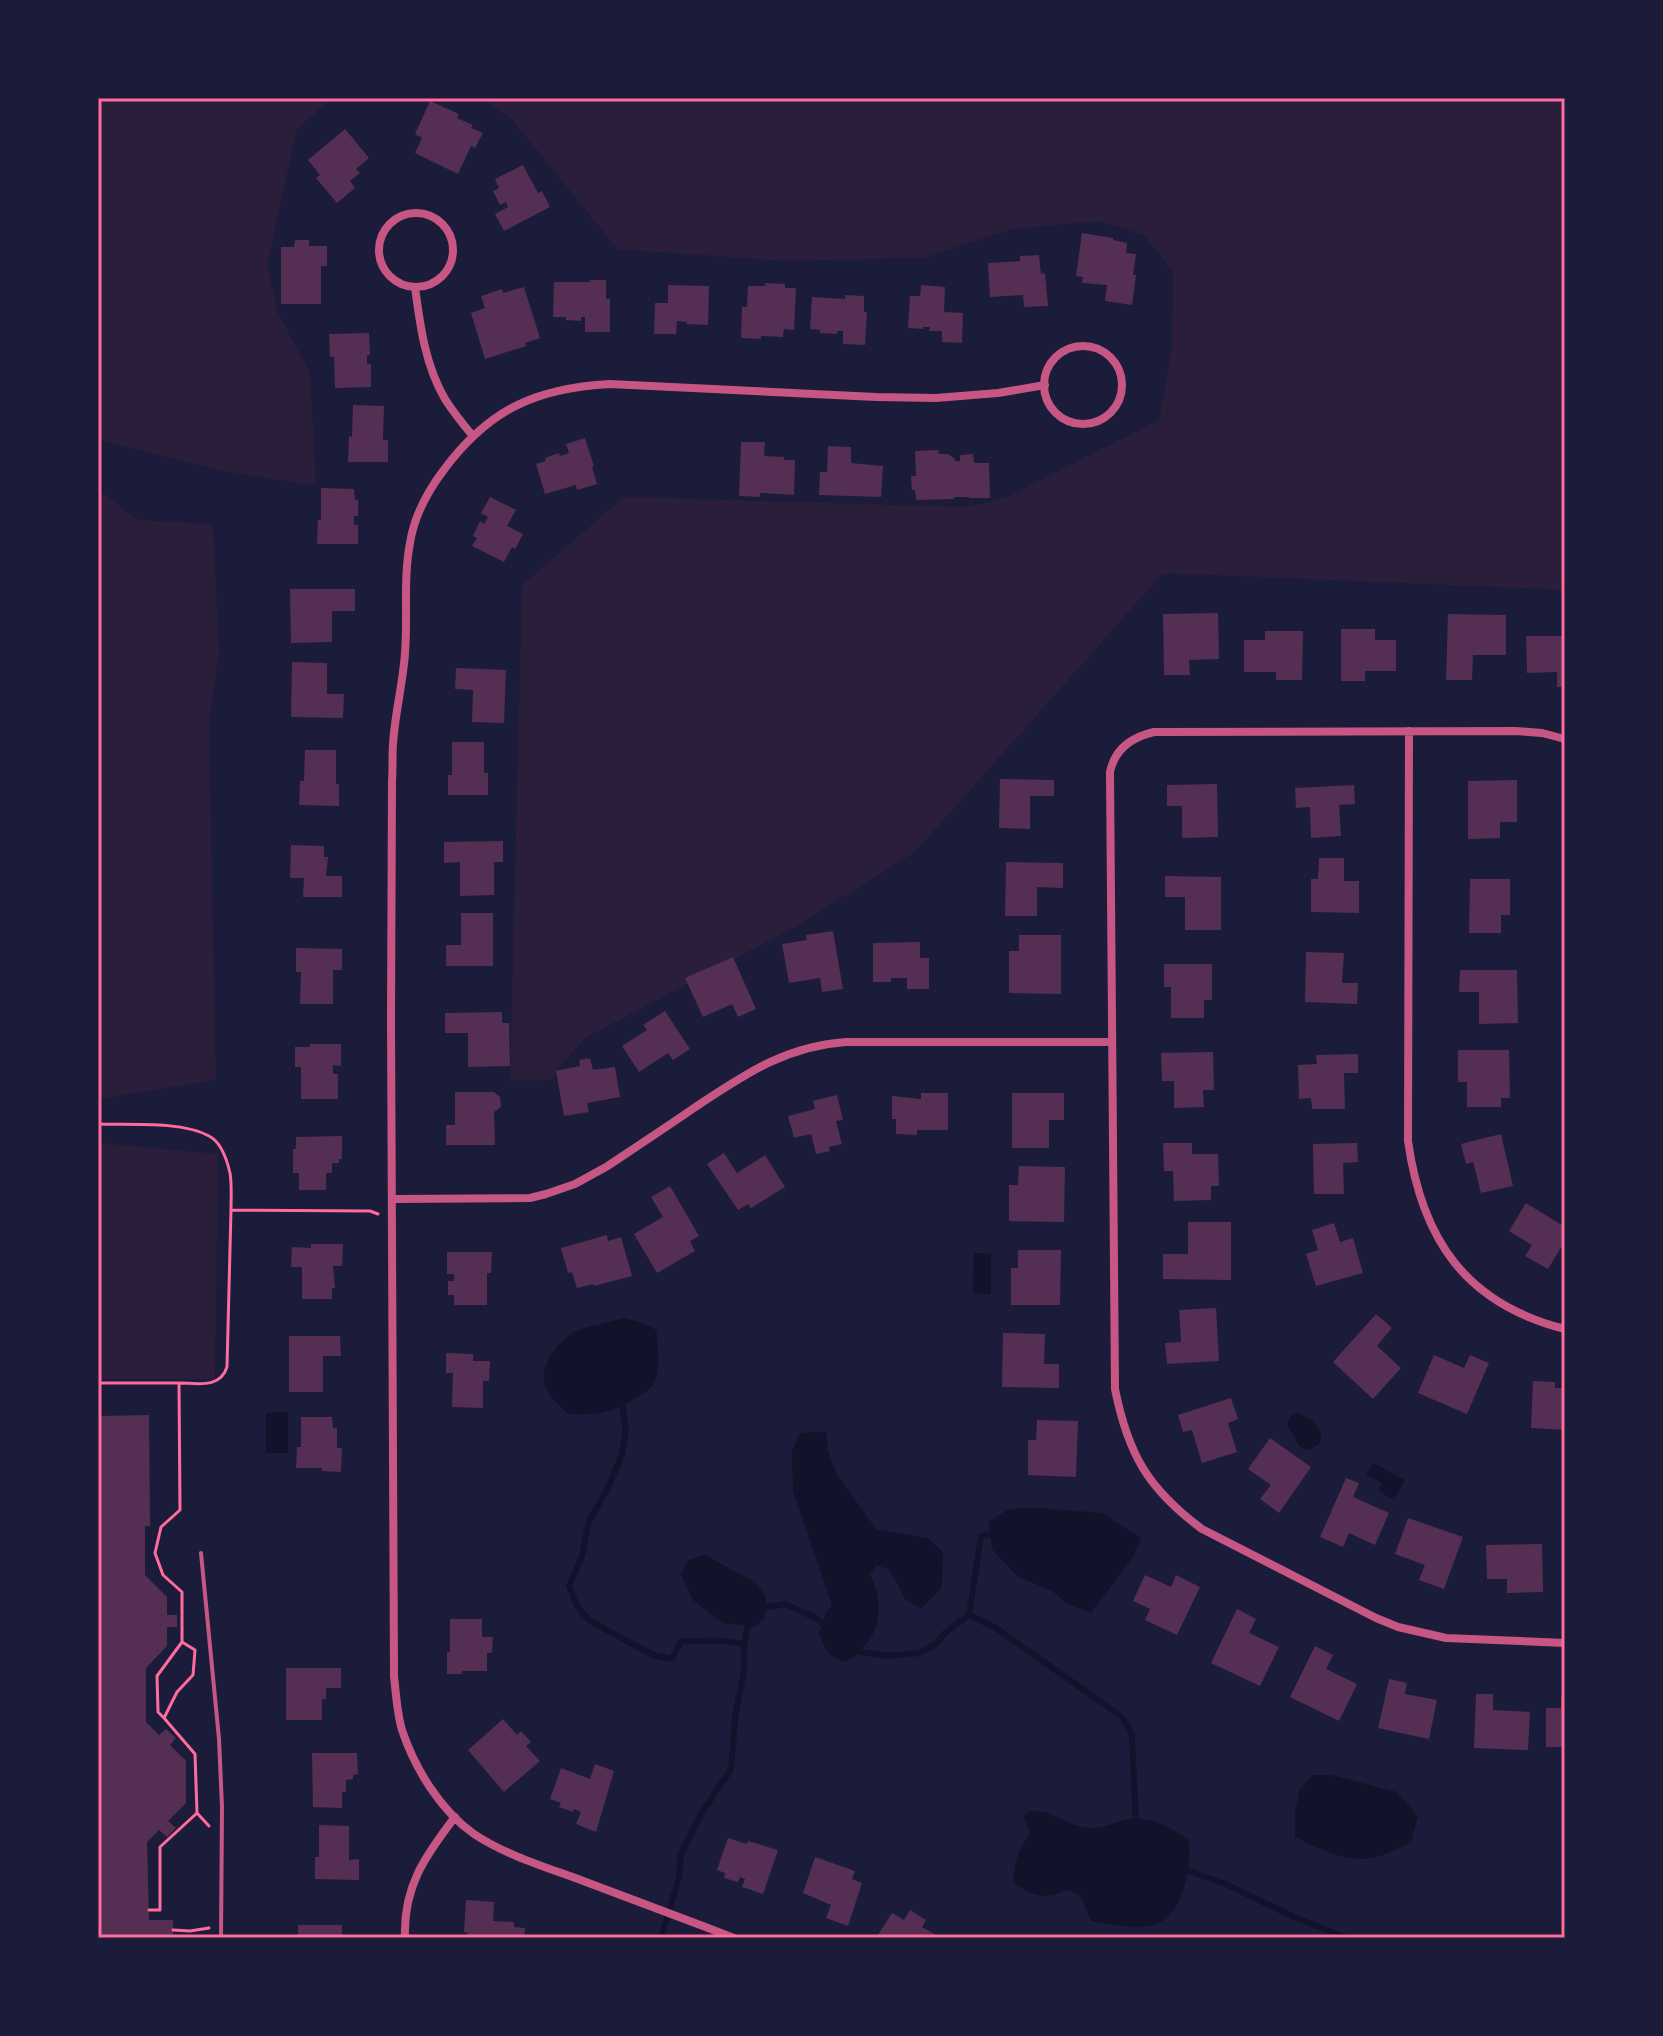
<svg xmlns="http://www.w3.org/2000/svg" width="1663" height="2036" font-family="Signika,sans-serif">
	<rect width="100%" height="100%" fill="#1b1b3a"/>
	<!-- green -->
	<path fill="#2a1e3b" d="M98,98h234l-35,31 -30,136 11,48 32,60 6,113 -99,-16 -119,-30z
		M482,98h1083v492l-402,-17 -248,279 -122,76 -208,110 -29,33 -4,9 -42,1 12,-496 102,-88 341,10 38,-8 156,-79 13,-73 1,-76 -30,-36 -44,-14 -87,8 -88,29 -139,3 -168,-12 -105,-130z
		M98,490l40,30 75,4 6,129 -10,68 7,359 -118,19z
		M98,1143l120,11 -3,225h-117z"/>
	<!-- water -->
	<path fill="#12122b" d="M974,1253h17v41l-18,-1z
		M624,1318l19,5 13,7c2,12 4,40 -1,51 -6,14 -40,29 -54,32 -10,2 -22,1 -32,1 -23,-18 -34,-35 -16,-62 5,-8 15,-17 23,-21 15,-6 33,-8 48,-13z
		M288,1412v41h-22v-40z
		M1295,1413c18,2 43,30 11,37l-7,-5 -12,-20 3,-8z
		M826,1432l2,19 9,24 39,54 51,9 16,14 -1,35 -21,22 -15,-9 -17,-31 -13,-4 -6,10c12,23 13,53 -7,73 -7,7 -11,12 -21,14l-14,-9 -9,-19 6,-19 7,-10 -39,-114 -1,-40 8,-18z
		M1373,1463l32,17 -11,20 -15,-9 3,-8 -16,-8z
		M1037,1508l65,5 39,25 -7,17 -43,58 -23,-9 -16,-13 -35,-15 -25,-27 -3,-27 20,-13z
		M705,1555l49,27 12,14 -1,22 -11,9 -31,-4 -30,-23 -12,-25 7,-15z
		M1313,1775h18l66,17 21,24 -7,26c-14,7 -32,17 -49,17 -23,0 -46,-12 -67,-22v-26l5,-22z
		M1029,1811c25,0 33,11 53,16 19,4 26,-3 43,-7 22,-5 47,7 64,20 2,26 -4,67 -28,82 -15,10 -53,2 -70,-1l-11,-26 -13,-5c-25,10 -33,6 -54,-8 2,-19 4,-33 17,-47l-6,-19z"/>
	<g fill="none" stroke-linecap="round" stroke-linejoin="round">
		<!-- stream -->
		<path stroke="#12122b" stroke-width="6" d="M622,1404l4,27 -4,23 -14,34 -19,33 -7,35 -13,30 8,20 13,15 63,34 19,4 9,-18c22,1 42,-3 63,4
			M759,1612l4,-4 22,-4 31,14 11,10
			M969,1615l27,13 126,89 7,11 3,9 4,89
			M854,1651l34,5 31,-3 17,-9 9,-11 24,-18 12,-79 15,-3
			M1183,1869l43,15 68,33 53,21
			M661,1938l18,-61 2,-23 20,-40 30,-45 4,-51 9,-48v-25l3,-16 6,-8"/>
	</g>
	<!-- building -->
	<path fill="#542f53" d="M430,101l29,13 -2,4 16,7 -2,3 12,5 -8,15 -4,-2 -13,28 -43,-21 7,-15 -7,-4z
		M345,129l24,29 -13,11 4,4 -10,8 5,7 -18,15 -21,-25 4,-3 -12,-15z
		M523,165l15,28 4,-2 8,16 -46,24 -9,-17 13,-7 -2,-5 -6,3 -7,-14 6,-3 -4,-9z
		M1082,233l31,5v2l14,3 -1,10 10,1 -3,21h3l-4,30 -27,-4 2,-16 -25,-2 1,-6 -7,-1z
		M295,240h14v6h18v20h-6v38h-40v-57h13z
		M1039,255l2,19 4,-1 3,33 -24,1 -1,-12 -33,2 -2,-34 32,-2v-5z
		M590,280h16v19h4v33h-25v-15h-4v4l-15,-1v-3h-13l1,-35h36z
		M765,283l20,1v4h11l-2,42 -10,-1 -1,8 -22,-1v3l-20,-1 1,-31h5l1,-21h17z
		M668,285l41,1 -1,39 -22,-1 1,-2 -10,-1 -1,13h-22l1,-31h13z
		M921,285l24,2 -1,25 19,1 -1,30 -20,-1v-11h-13l1,-4h-7v2l-15,-1 2,-32h10z
		M524,287l16,51 -15,5 1,3 -41,13 -14,-46 14,-5 -4,-12 21,-7 1,4z
		M845,295l19,1v16h3l-2,33 -22,-1v-13h-6v3l-17,-1v-3l-10,-1 2,-32 33,2z
		M369,333l1,22h-3v9h4v23l-36,1 -1,-31h-4l-1,-23z
		M353,405l31,1 -1,34h5v22h-40l1,-26 3,1z
		M585,438l9,28 -2,1 5,17 -20,6 -1,-5 -31,9 -9,-30 10,-3 -1,-3 14,-5 1,3 9,-3 -3,-9z
		M741,442h24l-1,14 20,1v3h11l-1,35 -34,-2v4l-21,-1z
		M828,446l23,1v16l32,3 -2,31 -62,-2 1,-23h7z
		M938,450l1,4h9l7,5v2h5v-6l13,-1 1,9h15l1,35h-21v-1h-15v2l-38,1 -1,-10h-3l-1,-14h5l-1,-25z
		M321,488l33,1 1,11h3v16h-4v9h4v19h-41l1,-24h3z
		M490,497l26,13 -9,16 16,8 -8,15 -3,-2 -8,15 -32,-16 5,-8 -4,-2 7,-15 4,3 4,-7 -7,-4z
		M290,589h65v22h-23v31l-41,1z
		M1218,613l1,46 -30,1 1,15h-26l-1,-61z
		M1448,614l58,1v40h-33l-1,25h-26z
		M1341,629h34v11h21v31h-31v10h-24z
		M1265,631h38l-1,49h-26v-8h-32v-32h21z
		M1526,636h39v51h-8v-15l-30,1z
		M292,662l35,1v31h17l-1,24 -52,-1z
		M456,668l50,2 -2,53 -32,-1 1,-32 -18,-1z
		M452,742h32v31h4v22h-40v-20h4z
		M305,750h31v34h3v22l-40,-1 1,-24h4z
		M1000,779l54,1v16h-24v33l-31,-1z
		M1517,780v42h-17v16l-32,1v-58z
		M1217,784l1,53 -36,1v-32h-15v-21z
		M1354,785l1,19 -16,1 2,31 -30,2 -1,-31 -14,1 -1,-20z
		M503,841v21h-9v33l-34,1v-34l-16,1v-21z
		M291,845l33,1v11h4l-2,19h16v21h-39l1,-19h-14z
		M1319,858h25v23h15v32l-48,-1v-33h7z
		M1006,862l57,1v25l-26,-1v29h-32z
		M1165,876l56,1v53h-36v-33h-20z
		M1470,879h40v36h-9v18h-32z
		M461,913h32v53h-47v-21h15z
		M833,931l10,58 -21,3 -2,-14 -31,5 -7,-39 25,-4 -1,-5z
		M1019,935h42v59l-52,-1v-42h10z
		M920,942v16h9v31h-22v-11h-16v4h-18v-39z
		M296,948l46,1v21h-9v34h-33l1,-32h-5z
		M1306,952l38,1 -2,30h16l-1,21 -52,-2z
		M733,957l23,52 -18,8 -6,-13 -29,13 -18,-39z
		M1164,964h48v36h-8v18h-33v-31h-7z
		M1460,970h57l1,53 -39,1v-32h-20z
		M665,1011l25,38 -17,11 -5,-7 -29,19 -17,-26 25,-16 -4,-5z
		M502,1012v11h7l1,43 -42,1v-34h-23v-20z
		M310,1044h31v22l-8,-1v9h5v25h-37v-32h-6v-20h15z
		M1458,1050h51l1,48h-9v9h-34v-25h-9z
		M1213,1052l1,38h-11l1,17 -30,1v-27h-12l-1,-28z
		M1358,1054v19h-14l1,36h-33l-1,-11 -12,1 -1,-34 19,-1 -1,-9z
		M590,1058l3,12 22,-3 5,30 -33,6 2,9 -25,4 -8,-45 24,-5 -1,-6z
		M455,1092h39l6,5 1,10 -7,5 1,33h-49v-20h9z
		M921,1093h27v37h-31v5l-21,-1v-15h-4v-23l29,3z
		M1012,1093h52v27h-15v28h-37z
		M837,1095l6,25 -7,1 6,23 -13,3 1,4 -14,3 -5,-20 -17,4 -6,-22 27,-7 -2,-8z
		M1501,1134l12,52 -32,7 -8,-31 -7,2 -5,-20z
		M342,1136v23h-3v4h-7v10h-6v17h-27v-17h-6v-24h3v-12z
		M1163,1143h29v11h26l1,32h-8v14l-37,1 -1,-30h-9z
		M1357,1143l1,19 -15,1 1,31h-30l-1,-50z
		M724,1153l13,20 28,-18 20,32 -34,21 -3,-4 -10,6 -31,-46z
		M1019,1166l46,1 -1,55 -55,-1v-36h9z
		M670,1186l29,50 -9,5 5,10 -38,22 -23,-39 29,-17 -12,-20z
		M1526,1203l39,24v14l-17,28 -23,-13 7,-11 -23,-14z
		M1188,1222h43v58l-68,-1v-25h25z
		M1334,1223l6,19 13,-4 10,35 -47,13 -10,-32 12,-4 -6,-20z
		M607,1235l1,6 13,-4 11,39 -38,10 -1,-2 -16,4 -5,-16 -4,1 -7,-25z
		M311,1244h32l-1,22h-9l2,22h-3v11h-30v-32h-11l1,-20 19,1z
		M1018,1250h43l-1,55h-49v-37h7z
		M447,1252h45l-1,21h-4v32h-33v-10h-6v-14h6v-7h-7z
		M1216,1308l3,53 -52,3 -2,-21 16,-1 -2,-32z
		M1376,1314l16,14 -15,18 24,22 -28,31 -40,-37z
		M1003,1333l42,1 -1,30h15v24l-57,-1z
		M289,1336h51l1,20h-18v36h-34z
		M446,1353l27,1v7h17l-1,20h-6v27l-31,-1 1,-34h-7z
		M1434,1355l30,13 6,-13 19,8 -22,51 -49,-21z
		M1533,1381l22,1v6h10v42l-34,-2z
		M1231,1398l7,21 -10,4 9,29 -35,11 -10,-33 -9,2 -5,-17z
		M149,1415l1,111h-5v49l22,22v18h10v12h-10v19l-21,22v54l13,13 7,-6 10,9 -6,7 16,16v42l-18,18 8,7 -9,9 -8,-7 -12,12 2,78h24v18h-75v-522z
		M301,1417h31l1,11h4v20h5l-1,24 -19,-1v-3h-26l1,-21h4z
		M1037,1420l41,1 -2,56 -48,-2v-35h8z
		M1270,1438l41,29 -32,46 -19,-14 11,-14 -23,-16z
		M1346,1478l13,5 -6,14 36,16 -14,32 -26,-12 -6,14 -23,-10z
		M1408,1518l55,19 -19,52 -25,-9 6,-15 -30,-11z
		M1542,1544l1,48 -36,1v-14h-20l-1,-34z
		M1145,1575l26,12 5,-12 24,12 -23,48 -32,-15 5,-11 -17,-8z
		M1237,1609l19,10 -7,14 30,14 -19,39 -49,-23z
		M450,1619h32v18h11l-1,16h-5v18h-25v3h-15v-22h3z
		M1315,1646l18,9 -7,14 31,15 -18,37 -49,-24z
		M286,1668h55v20h-15v11h-4v21h-36z
		M1389,1679l18,4 -2,11 32,6 -8,39 -51,-11z
		M1476,1694h17v16l37,2 -2,38 -54,-2z
		M1561,1696h4v51h-19v-39h15z
		M503,1719l14,16 4,-4 10,11 -5,4 14,15 -36,31 -36,-42z
		M312,1753h45l1,21 -5,1v4l-7,1v12h-4v16l-29,-1z
		M595,1764l19,7 -18,61 -20,-8 5,-12 -7,-3 -1,3 -14,-5 2,-4 -11,-4 11,-31 29,11z
		M319,1825l30,1v34l10,-1v21l-44,-1v-22h4z
		M728,1838l19,6 1,-3 30,9 -15,44 -21,-7 3,-8 -5,-2 -2,5 -14,-4 1,-5 -8,-3z
		M815,1857l40,14 -3,8 10,4 -14,43 -22,-8 5,-13 -28,-12z
		M466,1900l28,2 -1,19 21,1v5l11,1 -1,10h-57l1,-5 -4,-1z
		M910,1910l16,10 -4,7 19,11h-65l16,-25 12,7z
		M298,1925h44v13h-44z"/>
	<g fill="none" stroke-linecap="round" stroke-linejoin="round">
		<!-- path -->
		<path stroke="#ff6b9d" stroke-width="3" d="M98,1124c31,1 84,-3 111,12 12,6 18,24 21,37 2,12 1,25 1,37l139,1 8,3
			M98,1383h80
			M164,1718l-6,-6 -1,-36 25,-34
			M209,1826l-12,-13 -2,-59 -31,-36 13,-26 16,-17 2,-25 -13,-8v-50l-19,-17 -8,-22 6,-26 19,-17 -1,-127c18,0 41,6 48,-16l4,-157
			M149,1910h11v-63l37,-34
			M173,1930l17,1 19,-3"/>
		<!-- service -->
		<path stroke="#c65784" stroke-width="4" d="M201,1553l18,186 3,68 -1,131"/>
		<!-- minor -->
		<path stroke="#c65784" stroke-width="8" d="M379 250a37 37 0 1 1 74 0a37 37 0 1 1-74 0Z
			M415,287c5,38 10,78 30,112 8,13 17,24 27,36
			M1044 385a39 39 0 1 1 78 0a39 39 0 1 1-78 0Z
			M1409,731l-1,410c14,99 58,163 157,188
			M1565,739l-23,-6 -26,-2 -362,1c-22,5 -39,16 -44,40l5,617c13,65 33,100 87,140l174,89 22,9 48,11 119,5
			M393,1199l137,-1 16,-4 29,-10 31,-17c30,-20 59,-39 88,-59 50,-33 91,-62 152,-66h266
			M405,1938c-2,-51 20,-82 50,-121
			M734,1938c-49,-19 -98,-37 -148,-56 -37,-14 -79,-26 -112,-48 -33,-23 -59,-65 -72,-104 -5,-17 -6,-36 -8,-54l-3,-656 1,-239c1,-13 0,-25 1,-37 2,-31 10,-61 12,-91 3,-37 -2,-74 5,-110 4,-26 18,-52 33,-72 45,-61 92,-83 167,-87l266,13 60,1 62,-5 47,-8"/>
	</g>
	<!-- border -->
	<rect width="1663" height="2036" fill="none" stroke="#1b1b3a" stroke-width="200"/>
	<rect x="100" y="100" width="1463" height="1836" fill="none" stroke="#ff6b9d" stroke-width="3"/>
</svg>
